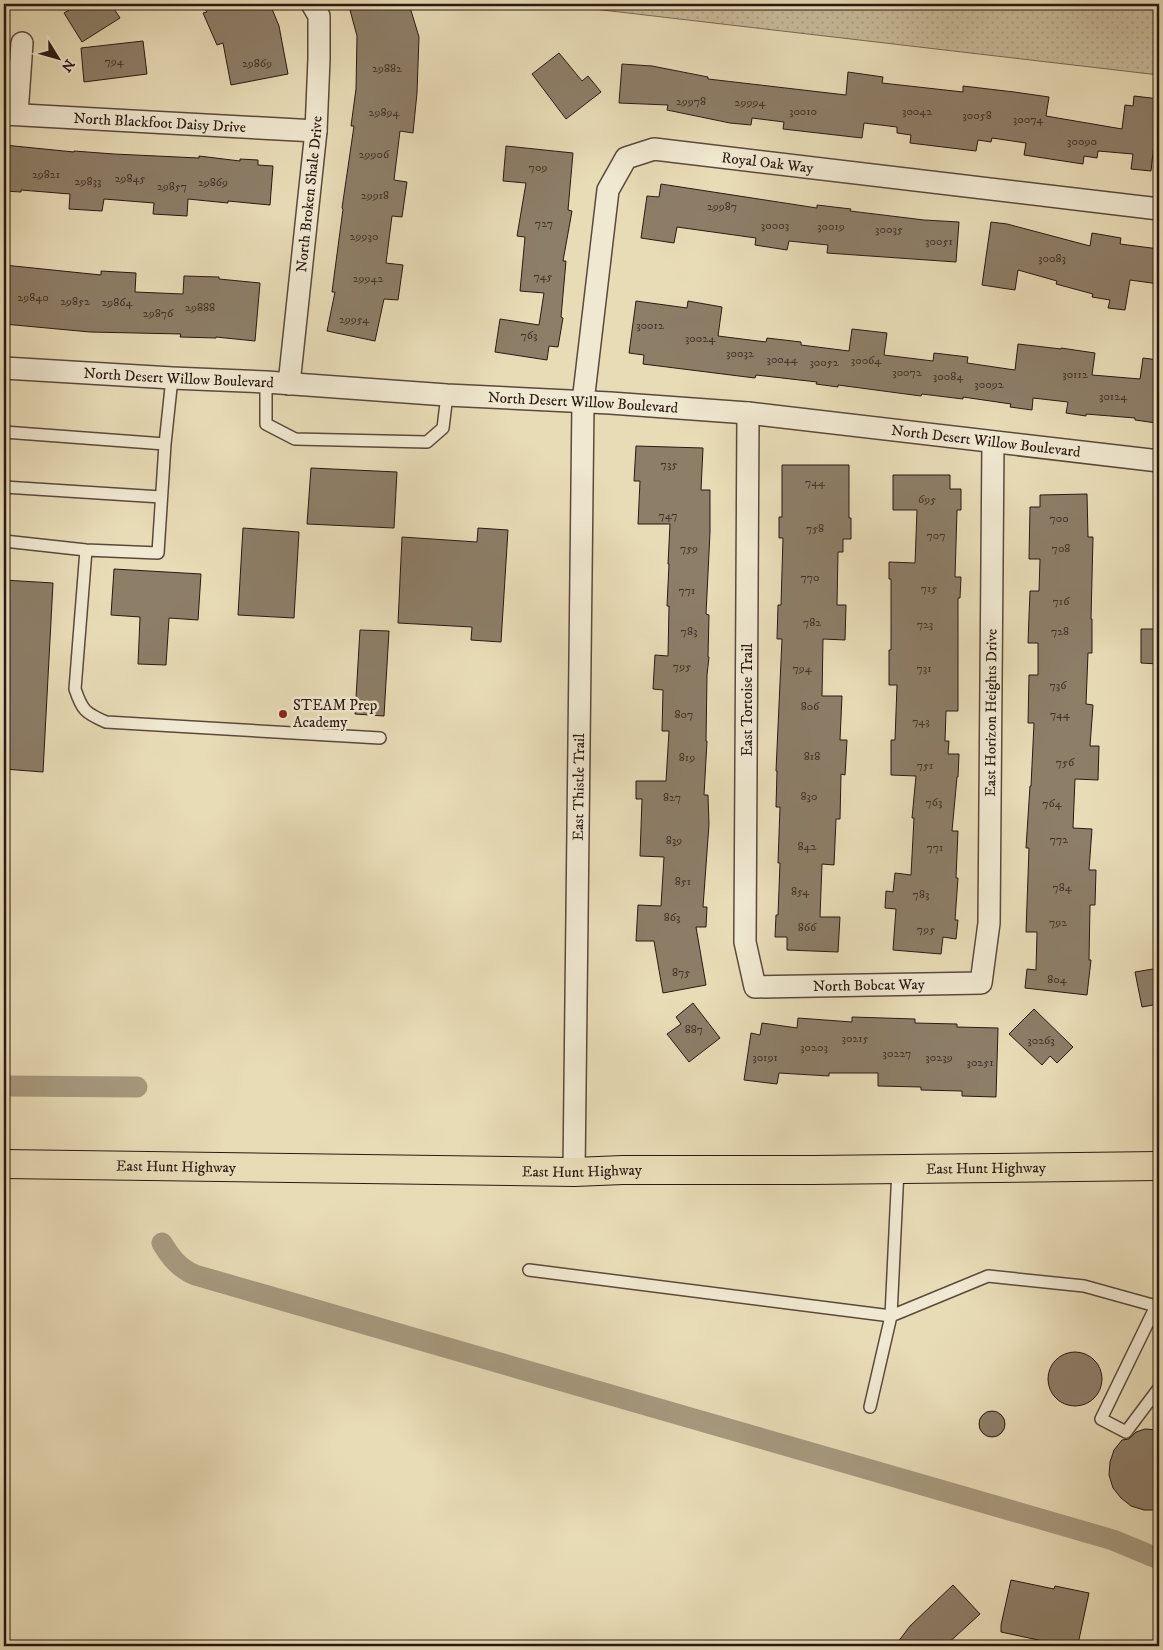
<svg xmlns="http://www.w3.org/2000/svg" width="1163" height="1650" font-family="'IM FELL DW Pica',serif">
	<defs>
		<pattern id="grass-dots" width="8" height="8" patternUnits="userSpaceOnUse" patternTransform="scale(1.25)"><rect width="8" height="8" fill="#c8bb9b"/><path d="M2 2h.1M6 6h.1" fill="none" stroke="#aca084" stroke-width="1.8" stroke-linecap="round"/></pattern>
	</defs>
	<rect width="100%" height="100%" fill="#e8dcb7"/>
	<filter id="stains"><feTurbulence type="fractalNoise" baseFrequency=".004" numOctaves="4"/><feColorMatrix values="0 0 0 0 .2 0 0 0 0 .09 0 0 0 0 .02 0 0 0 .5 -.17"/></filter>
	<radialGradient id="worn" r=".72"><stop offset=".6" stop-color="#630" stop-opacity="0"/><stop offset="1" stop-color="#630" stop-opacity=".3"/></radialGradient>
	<!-- grass -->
	<path fill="url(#grass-dots)" stroke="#796a56" d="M573,4h586v71l-574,-67z"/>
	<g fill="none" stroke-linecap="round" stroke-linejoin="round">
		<!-- canal -->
		<path stroke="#a79a7f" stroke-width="21" d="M4,1086l133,1
			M162,1243c9,15 17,25 33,32l863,249 55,16 46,19"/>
	</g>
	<!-- building -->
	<path fill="#8d7e68" stroke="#2a1912" d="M79,4h32l9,14 -38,24 -18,-29z
		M201,4h69l9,22 9,48 -57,11 -8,-42 -6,2 -14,-32 4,-1z
		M372,4h37l10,33 -2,56 -4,40 -13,-2 -6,49 13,2 -5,35 -10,-1 -6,47 17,2 -5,35 -14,-1 -9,42 -48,-10 8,-39h-3l11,-83 -1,-1 12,-82h-3l5,-37 1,-53 -7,-26z
		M143,41l4,33 -63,8 -3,-34z
		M559,53l23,28 6,-5 13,16 -35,27 -34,-45z
		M622,64l30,2 56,11v2l138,16 2,-23 35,5 -1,6 81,9v-6l51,6 35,5 -3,19 76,13 3,-24 8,1 1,-10 25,3 -8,72 -20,-2 2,-15 -35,-3 -1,7 -13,-2 -1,8 -59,-9 2,-12 -34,-5 -1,4 -13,-2 -2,11 -66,-8 1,-8 -14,-2v-6l-33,-4 -2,15 -79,-9 1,-7 -32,-4 -1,7 -21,-2 -63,-13 1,-5 -49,-2z
		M4,145l70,7v-1l40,3 85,4v-2l41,5v-2l18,1v5l15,1 -3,39 -42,-4v2l-40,-4 -1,17 -34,-2 1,-11 -50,-4 -2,12 -33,-2 1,-15 -49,-4v2l-17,-1z
		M506,146l67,7 -5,57 4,1 -9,50h3l-5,56 2,1 -5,29 -9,-1 -2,14 -52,-8 5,-33 39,6 5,-32 -24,-2 5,-54 -8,-1 9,-53 -23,-2z
		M661,184l156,24v-3l34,4 -1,2 74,9 35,2 -3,40 -129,-9 1,-8 -39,-4 -2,9 -32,-5 1,-7 -79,-11 -3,16 -33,-5 6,-42 12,1z
		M991,222l16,2 83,22 2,-13 29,5 -1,6 39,5v35l-29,-4 -5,30 -17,-2 2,-8 -18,-3 1,-3 -37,-10 1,-3 -39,-11 -3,20 -33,-5z
		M4,265l97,10v-4l35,2 -1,19 48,2 1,-18 35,1v2l41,4 -5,58 -39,-4v1l-36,-1 1,-3 -91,-2 -86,-8z
		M636,301l51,7 1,-7 34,6 -4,29 48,6 1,-4 34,4v3l48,6 3,-22 35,4 -3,22 49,6 1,-8 34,4 -1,6 48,7 3,-26 43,5v-1l34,5 -3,22 48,4 3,-21 16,2v52h-2l-1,11 -21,-3v-2l-49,-4v2l-20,-3 2,-11 -35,-4 -1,12 -22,-3 1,-3 -48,-7v2l-41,-5 -1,2 -83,-11v2l-22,-3 1,-2 -61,-7 -1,3 -112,-14 1,-9 -15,-2z
		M636,446l67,2 -2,42h9v42l-4,82 3,1 -1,42h1l-2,18 -1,66h1l-3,54h4l1,29 -6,83h4l-1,20h-10l10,58 -43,8 -9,-52h-18l2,-36 23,1 3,-49 -24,-1 2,-57h-6v-18h30l3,-50h-7l1,-41 -10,-1 2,-34 13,1 1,-50h-2l2,-42h-1l2,-40h-32l2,-43h-6z
		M782,465h67v53h2v21h-8v13h-5l-1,53h9l-1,35 -22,-1 -1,57h20l-2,44h7l-2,35 -4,-1 -1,45h-4l-2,46 -12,-1 -2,53h20l-2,35 -51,-2v-13h-12l1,-22h2l2,-52h-2l2,-56h-4l1,-36h-1l6,-132h-5l1,-34h3l2,-67h-4v-21h3z
		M311,468l86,4 -3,56 -87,-4z
		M893,475h57v14h11v21h-4l-2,67h6l-1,21h-2v113h-12l-1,30h4l-1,13h11l-1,23h-1l-5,54h6l-2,47h2l-3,42h3l-2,19 -13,-2 -2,17 -48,-4 3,-41 -11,-1 1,-17 7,1 2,-19 16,2 3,-57h-2l4,-42 -25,-1v-35h4l2,-55h-8v-35h2v-71h-2v-17l26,1 2,-53h-24z
		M1087,494l1,43h5l-2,82h1v34h-4l-2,51 7,1 -3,41h9l-1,34 -23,-1 -2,49 19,1 -3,41h7l-1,35h-5l-1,55h2l-4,35 -62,-7 2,-19 9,1 1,-38h-11l3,-84h-3l4,-62h1l3,-63h-6l1,-48h9v-32h-10l1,-27 1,-25h9l1,-32h-11l1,-52h10v-12z
		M243,528l56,4 -5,86 -56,-3z
		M478,528l30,2 -7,112 -30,-2 1,-13 -74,-4 4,-86 75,5z
		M114,569l87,5 -3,46 -29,-2 -3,47 -28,-1 2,-47 -29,-2z
		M4,580l49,3 -10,189 -39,-3z
		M1141,629h18v35l-18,-1z
		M360,630l29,1 -5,85 -29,-2z
		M1159,968v36l-17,3 -7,-35z
		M693,1003l27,35 -31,24 -22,-28 14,-10 -5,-7z
		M1034,1009l39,38 -16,16 -7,-7 -8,9 -33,-31z
		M852,1017l63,2v4l42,1v3l41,1 -2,69 -34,-1v-5l-41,-1v-3l-43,-1v-13h-49v3l-50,-3 -2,11 -33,-4 7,-47 9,2 2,-12 35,5 1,-10 54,4z
		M1048 1379a27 27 0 1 1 54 0a27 27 0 1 1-54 0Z
		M979 1424a13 13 0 1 1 26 0a13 13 0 1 1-26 0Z
		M1145,1429l14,1v80h-15l-13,-4 -10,-8 -8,-10 -4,-13 1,-13 4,-12 8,-10 7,-1 7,-7z
		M1011,1580l43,9 1,-3 34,7 -11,51 -13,-3 -1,5h-22l1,-5 -42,-9v-7z
		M953,1585l27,29 -35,32h-50l15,-20z"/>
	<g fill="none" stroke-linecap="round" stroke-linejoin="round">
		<!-- service casing -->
		<g stroke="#5a4a3b" stroke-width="14">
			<path id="service" d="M266,382v42l29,15 132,3 16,-14 4,-33
				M4,432l161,12
				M4,487l157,10
				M4,541l82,9 72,3 7,-109 7,-66
				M86,550l-11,139c7,21 10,24 31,33l274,16
				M529,1270l362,46 97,-40 96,10 72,20 -55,113 25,13 33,-44
				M870,1407l21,-91 7,-147"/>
		</g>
		<!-- minor casing -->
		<g stroke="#5a4a3b" stroke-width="24">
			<g id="minor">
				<path id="s1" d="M4,114l312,17"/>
				<path d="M17,114l5,-71"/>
				<path id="s2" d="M4,368l168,10 94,4 181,13 163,8 138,10 411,48"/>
				<path id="s3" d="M289,384l27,-253 3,-72v-43l-7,-12"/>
				<path id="s4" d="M748,413l-3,529 10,45 226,-4 8,-60 4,-481"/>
				<path id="s5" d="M574,1172l9,-770 25,-212 18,-32 28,-9 505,60"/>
			</g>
		</g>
		<!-- primary casing -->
		<g stroke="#2a1912" stroke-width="30">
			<g id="primary">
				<path id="s6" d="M4,1164l570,8 49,-2h190l346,-4"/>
			</g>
		</g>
		<!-- service -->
		<use href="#service" stroke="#f0e8d0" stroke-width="11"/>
		<!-- minor -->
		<use href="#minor" stroke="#f0e8d0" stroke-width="21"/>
		<!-- primary -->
		<use href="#primary" stroke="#e8dcb7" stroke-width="28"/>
	</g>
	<!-- markers -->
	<circle fill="#8f2418" stroke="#f0e8d0" stroke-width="2" cx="283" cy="714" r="5"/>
	<g text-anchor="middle" stroke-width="5" stroke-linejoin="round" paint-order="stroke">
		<!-- number labels -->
		<g font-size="12" fill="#433228">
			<text x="114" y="65">794</text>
			<text x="257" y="67">29869</text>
			<text x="387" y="72">29882</text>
			<text x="691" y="105">29978</text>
			<text x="750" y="106">29994</text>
			<text x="803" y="115">30010</text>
			<text x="917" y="115">30042</text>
			<text x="384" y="116">29894</text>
			<text x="977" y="119">30058</text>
			<text x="1028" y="123">30074</text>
			<text x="1082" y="145">30090</text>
			<text x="374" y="158">29906</text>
			<text x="538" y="171">709</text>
			<text x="46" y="178">29821</text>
			<text x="130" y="182">29845</text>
			<text x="88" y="185">29833</text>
			<text x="213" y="186">29869</text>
			<text x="172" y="190">29857</text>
			<text x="375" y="199">29918</text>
			<text x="722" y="210">29987</text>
			<text x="544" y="227">727</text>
			<text x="775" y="229">30003</text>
			<text x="831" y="230">30019</text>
			<text x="889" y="233">30035</text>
			<text x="364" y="240">29930</text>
			<text x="939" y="245">30051</text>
			<text x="1052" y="262">30083</text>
			<text x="543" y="280">745</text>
			<text x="368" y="282">29942</text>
			<text x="33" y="301">29840</text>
			<text x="75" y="305">29852</text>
			<text x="117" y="306">29864</text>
			<text x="200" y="311">29888</text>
			<text x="158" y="317">29876</text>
			<text x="354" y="323">29954</text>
			<text x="650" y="329">30012</text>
			<text x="529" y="339">763</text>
			<text x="700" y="342">30024</text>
			<text x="740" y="357">30032</text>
			<text x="782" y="363">30044</text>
			<text x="866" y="364">30064</text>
			<text x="824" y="366">30052</text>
			<text x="907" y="376">30072</text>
			<text x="1075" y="378">30112</text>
			<text x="948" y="380">30084</text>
			<text x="989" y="388">30092</text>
			<text x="1113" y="400">30124</text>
			<text x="669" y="468">735</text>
			<text x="815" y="486">744</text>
			<text x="927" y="503">695</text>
			<text x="668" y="519">747</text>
			<text x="1059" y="522">700</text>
			<text x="815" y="532">758</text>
			<text x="936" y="539">707</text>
			<text x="689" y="552">759</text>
			<text x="1061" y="552">708</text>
			<text x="810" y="581">770</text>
			<text x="929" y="592">715</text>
			<text x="687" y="594">771</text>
			<text x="1061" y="605">716</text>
			<text x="812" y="626">782</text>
			<text x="925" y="628">723</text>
			<text x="689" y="635">783</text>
			<text x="1060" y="635">728</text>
			<text x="682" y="670">795</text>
			<text x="802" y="672">794</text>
			<text x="924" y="672">731</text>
			<text x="1058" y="689">736</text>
			<text x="810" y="710">806</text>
			<text x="684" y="718">807</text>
			<text x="1060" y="718">744</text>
			<text x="921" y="725">743</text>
			<text x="812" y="760">818</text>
			<text x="687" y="761">819</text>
			<text x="1065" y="766">756</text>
			<text x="925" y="769">751</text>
			<text x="809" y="800">830</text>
			<text x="672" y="801">827</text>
			<text x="934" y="806">763</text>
			<text x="1052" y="807">764</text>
			<text x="1059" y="843">772</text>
			<text x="674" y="844">839</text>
			<text x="807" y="850">842</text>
			<text x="935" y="851">771</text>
			<text x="683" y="885">851</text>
			<text x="1062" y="891">784</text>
			<text x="800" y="895">854</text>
			<text x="921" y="898">783</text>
			<text x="672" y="921">863</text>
			<text x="1058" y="926">792</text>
			<text x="807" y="931">866</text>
			<text x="926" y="933">795</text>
			<text x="681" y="976">875</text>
			<text x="1057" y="983">804</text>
			<text x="694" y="1033">887</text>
			<text x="855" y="1042">30215</text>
			<text x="1041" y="1044">30263</text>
			<text x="814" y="1051">30203</text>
			<text x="897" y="1057">30227</text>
			<text x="765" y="1061">30191</text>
			<text x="939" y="1061">30239</text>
			<text x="980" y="1066">30251</text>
		</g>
		<!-- street labels -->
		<g font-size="15" fill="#2a1912" stroke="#f0e8d0">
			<text dy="5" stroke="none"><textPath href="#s1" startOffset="156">North Blackfoot Daisy Drive</textPath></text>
			<text dy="5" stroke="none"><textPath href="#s5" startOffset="1164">Royal Oak Way</textPath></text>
			<text dy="5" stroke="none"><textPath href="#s3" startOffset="191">North Broken Shale Drive</textPath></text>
			<text dy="5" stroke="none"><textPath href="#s2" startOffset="175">North Desert Willow Boulevard</textPath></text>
			<text dy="5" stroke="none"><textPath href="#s2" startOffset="580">North Desert Willow Boulevard</textPath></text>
			<text dy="5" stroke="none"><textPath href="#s2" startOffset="985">North Desert Willow Boulevard</textPath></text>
			<text transform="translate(747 700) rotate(-90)" y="5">East Tortoise Trail</text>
			<text dy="5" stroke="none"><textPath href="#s4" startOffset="1072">East Horizon Heights Drive</textPath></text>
			<text dy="5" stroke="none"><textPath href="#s5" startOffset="385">East Thistle Trail</textPath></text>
			<text dy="5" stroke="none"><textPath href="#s4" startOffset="689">North Bobcat Way</textPath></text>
			<text dy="5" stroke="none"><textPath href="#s6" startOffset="172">East Hunt Highway</textPath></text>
			<text dy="5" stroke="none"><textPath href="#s6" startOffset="982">East Hunt Highway</textPath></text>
			<text dy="5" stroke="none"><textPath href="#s6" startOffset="578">East Hunt Highway</textPath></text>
		</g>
		<!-- poi labels -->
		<g font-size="15" fill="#2a1912" stroke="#f0e8d0" text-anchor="start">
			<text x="293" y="710">STEAM Prep<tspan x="293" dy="17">Academy</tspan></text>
		</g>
	</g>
	<!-- margin -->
	<rect width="1163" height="1650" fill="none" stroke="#e8dcb7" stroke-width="20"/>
	<rect x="5" y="5" width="1153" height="1640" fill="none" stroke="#2a1912" stroke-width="2.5"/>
	<rect x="10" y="10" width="1143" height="1630" fill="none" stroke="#2a1912"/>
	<!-- north arrow -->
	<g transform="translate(58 58) rotate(127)" stroke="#f0e8d0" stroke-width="4" paint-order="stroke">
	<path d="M0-4L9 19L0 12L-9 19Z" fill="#2a1912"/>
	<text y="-8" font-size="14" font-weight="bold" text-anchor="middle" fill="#2a1912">N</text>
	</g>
	<rect width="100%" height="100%" filter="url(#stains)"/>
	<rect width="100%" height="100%" fill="url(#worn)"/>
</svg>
